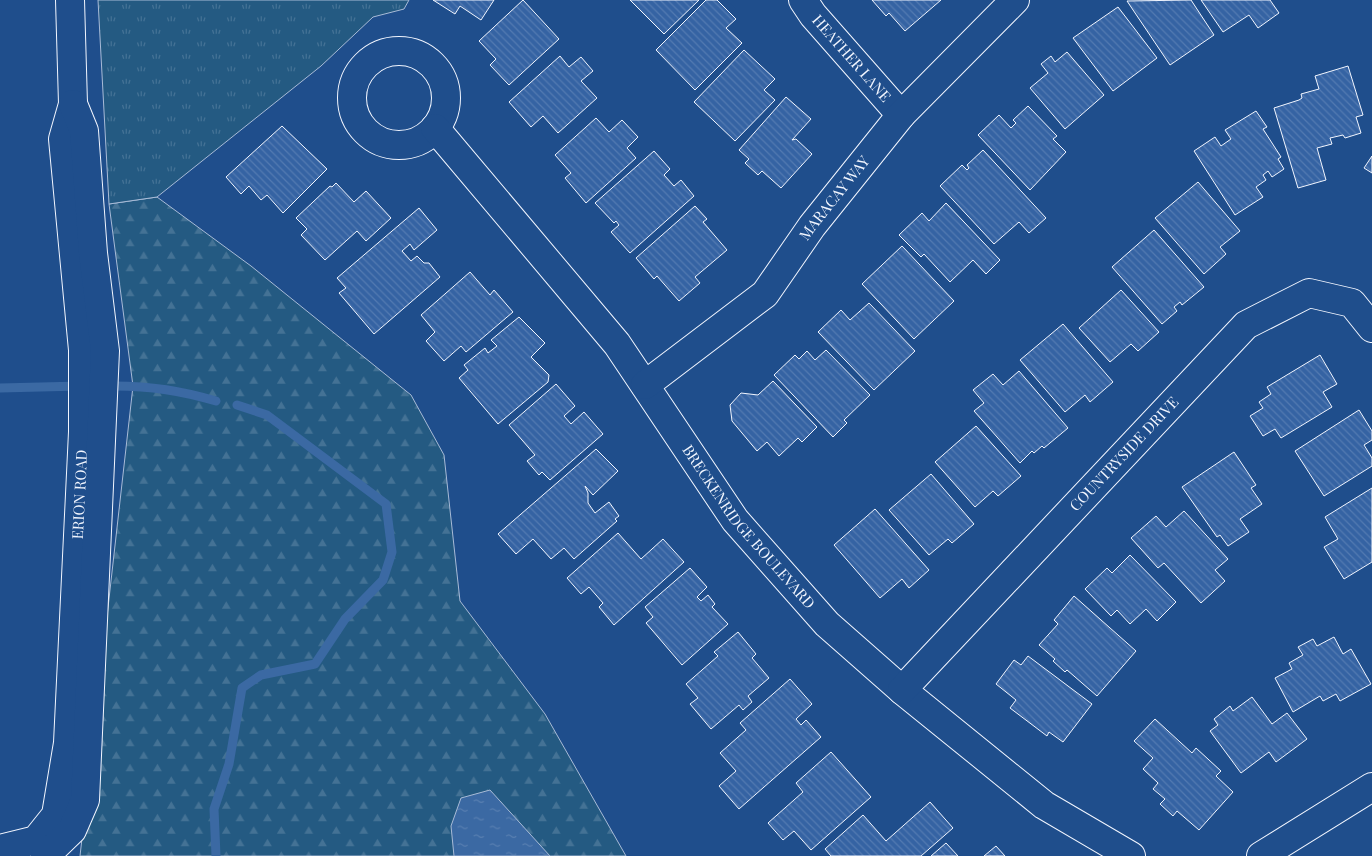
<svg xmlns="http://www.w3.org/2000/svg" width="1372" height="856" font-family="'Playfair Display',serif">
	<defs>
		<pattern id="forest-firs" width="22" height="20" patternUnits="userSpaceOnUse" patternTransform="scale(1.25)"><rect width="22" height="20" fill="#245a82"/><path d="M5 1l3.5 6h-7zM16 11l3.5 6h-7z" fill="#447295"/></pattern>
		<pattern id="park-tufts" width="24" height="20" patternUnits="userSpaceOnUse" patternTransform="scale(1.25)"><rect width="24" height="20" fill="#245a82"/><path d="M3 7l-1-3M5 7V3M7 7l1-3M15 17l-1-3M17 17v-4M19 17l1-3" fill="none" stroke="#447295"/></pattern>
		<pattern id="water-ripples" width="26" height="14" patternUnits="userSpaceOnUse" patternTransform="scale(1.25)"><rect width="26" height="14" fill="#3b69a3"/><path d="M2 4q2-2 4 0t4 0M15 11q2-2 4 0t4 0" fill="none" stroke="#587fb1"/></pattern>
		<pattern id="building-back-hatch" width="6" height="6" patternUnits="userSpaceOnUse" patternTransform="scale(1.25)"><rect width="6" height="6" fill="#3563a3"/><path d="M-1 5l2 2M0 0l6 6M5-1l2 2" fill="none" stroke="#537ab1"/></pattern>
	</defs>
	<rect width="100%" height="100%" fill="#1f4e8c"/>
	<!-- forest -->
	<path fill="url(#forest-firs)" stroke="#a8bbd7" d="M157,197l94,69 160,129 33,60 16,146 85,113 81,142h-546l53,-470 -24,-182z"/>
	<!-- park -->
	<path fill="url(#park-tufts)" stroke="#a8bbd7" d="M98,0h311l-5,9 -31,8 -52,49 -164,131 -48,7z"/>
	<!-- water -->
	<path fill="url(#water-ripples)" stroke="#a8bbd7" d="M490,790l60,66h-96l-3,-30 10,-28z"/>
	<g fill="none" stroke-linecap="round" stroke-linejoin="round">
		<!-- stream -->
		<path stroke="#3b69a3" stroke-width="9" d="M106,386c38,-1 74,4 110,15
			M0,388l81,-2
			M216,856l-2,-47 15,-45 13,-76 19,-13 54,-11 30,-45 38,-39 9,-28 -6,-48 -119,-89 -30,-10"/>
	</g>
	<!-- building -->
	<path fill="url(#building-back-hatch)" stroke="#f2f6ff" d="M433,0h61l-13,20 -21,-14 -5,8z
		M523,0l36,39 -50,46 -19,-20 6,-6 -17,-18z
		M630,0h69l-35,34z
		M706,0h11l19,19 -10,9 16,15 -47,47 -39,-40z
		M872,0h69l-36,31 -16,-18 -3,3z
		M1191,0l23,35 -44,30 -43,-64z
		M1201,0h69l9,13 -21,15 -9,-13 -26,17z
		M1118,7l39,51 -44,33 -40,-53z
		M744,50l31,29 -11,11 11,10 -40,41 -41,-39z
		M1067,52l37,43 -39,34 -35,-41 18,-15 -7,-9 10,-8 4,6z
		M560,56l9,11 12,-10 12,14 -12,10 16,17 -39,35 -15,-17 -12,11 -22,-25z
		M1348,66l15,49 -7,2 5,16 -16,5 -2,-3 -13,3 2,6 -15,4 9,32 -28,8 -24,-80 25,-8 3,-2 -1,-4 18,-5 -4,-13z
		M786,97l25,22 -19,21 4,-1 16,15 -31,34 -19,-17 -4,4 -13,-12 4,-4 -10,-9z
		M1028,106l29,30 -4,3 13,13 -36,38 -52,-55 21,-20 12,13 5,-5 -3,-3z
		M1256,111l11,16 -4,2 18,28 -3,2 6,10 -12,8 -4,-6 -5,4 3,5 -10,7 7,10 -28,18 -41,-64 21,-14 6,9 10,-7 -6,-9z
		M596,118l13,14 13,-12 16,17 -11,11 9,10 -50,45 -21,-25 6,-5 -16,-18z
		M282,126l45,43 -44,44 -16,-18 -6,5 -12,-14 -8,8 -15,-17z
		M983,150l63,68 -17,15 -10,-11 -25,22 -54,-58 22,-21 5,5 2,-2 -2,-3z
		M654,151l16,18 -6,6 10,11 7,-6 13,16 -64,57 -19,-21 8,-7 -3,-4 -2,2 -19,-20z
		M1372,156v17l-8,-5z
		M1198,182l42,49 -20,16 6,7 -22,20 -49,-56z
		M336,183l18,19 12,-11 25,27 -25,23 -9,-10 -32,29 -24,-25 6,-6 -11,-11 34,-32 2,1z
		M946,203l54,57 -14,14 -13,-14 -23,22 -26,-28 -3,3 -22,-22 23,-22 7,8z
		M695,206l12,13 -4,3 24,28 -32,27 5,6 -21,18 -22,-25 -3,3 -18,-21z
		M419,208l18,22 -23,20 -4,-6 -8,7 9,10 6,-5 7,7h5l11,14 -66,57 -35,-41 7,-5 -9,-10z
		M1154,230l50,57 -22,18 -2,-3 -6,5 3,4 -15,13 -50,-57z
		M902,246l52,55 -40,38 -52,-55z
		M470,272l20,23 4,-5 19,22 -47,40 -5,-6 -17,15 -18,-20 9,-9 -14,-17z
		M1121,290l38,42 -21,19 -7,-7 -21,18 -31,-34z
		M869,303l46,48 -41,39 -56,-58 23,-22 9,10z
		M519,317l26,26 -14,14 18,18 -1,7 -50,42 -39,-46 9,-8 -4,-5 21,-17 3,5 9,-7 -6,-6z
		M1063,324l50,58 -23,20 -5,-7 -20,17 -45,-52z
		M826,350l44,45 -26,25 3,3 -14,14 -59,-62 21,-20 4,4 8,-8 8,9z
		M1320,355l17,29 -14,8 9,15 -51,31 -6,-9 -12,7 -13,-20 13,-8 -4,-6 12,-8 -4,-7z
		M1019,371l49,57 -24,20 -2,-2 -8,7 -2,-2 -12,12 -46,-52 10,-8 -11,-13 20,-16 10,11z
		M773,381l44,46 -15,15 -4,-4 -19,18 -12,-14 -10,9 -25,-30 -2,-16 11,-12 17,2z
		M556,384l19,22 -11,10 7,8 13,-12 19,22 -53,46 -8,-8 -3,3 -12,-14 8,-6 -26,-30z
		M1359,410l13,21v9l-8,5 8,13v8l-48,30 -29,-45z
		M976,426l45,50 -23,20 -5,-5 -18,16 -40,-45z
		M596,449l22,22 -25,24 -8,-9 3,7v10l7,10 14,-11 10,14 -4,3 2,2 -43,38 -10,-11 -13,11 -18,-20 -17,15 -18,-20z
		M1234,452l22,33 -5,3 11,16 -22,15 9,13 -21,14 -8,-11 -3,2 -35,-50z
		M931,474l43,50 -22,19 -4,-4 -19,16 -40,-45z
		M1372,488v74l-28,17 -20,-32 14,-8 -13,-22z
		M875,509l54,61 -20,18 -7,-9 -22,19 -46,-53z
		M1184,511l44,48 -13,11 10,11 -24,22 -37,-40 -6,5 -27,-30 25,-22 10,11z
		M618,533l23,26 22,-20 21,23 -70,63 -15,-18 4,-4 -14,-16 -8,7 -14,-16z
		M1130,555l46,47 -19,19 -11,-12 -16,15 -13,-14 -6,6 -26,-27 22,-21 5,5z
		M690,568l17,19 -10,10 4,4 7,-6 7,9 -3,3 16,17 -46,41 -36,-42 7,-6 -8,-10z
		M1074,596l62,55 -39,45 -30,-26 -2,2 -12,-11 2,-2 -16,-14 19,-21 -4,-4z
		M738,632l18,22 -4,4 17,20 -21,18 4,6 -9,8 -4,-5 -28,24 -21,-25 8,-6 -12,-14 32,-28 -4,-4z
		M1334,637l9,17 8,-5 20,35 -31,17 -4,-7 -13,7 -3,-5 -27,16 -18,-34 17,-9 -3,-6 14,-8 -5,-8 15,-8 4,7z
		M1028,656l64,48 -29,38 -14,-10 -2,4 -37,-28 6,-8 -20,-16 18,-24 7,5z
		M790,679l22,25 -16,15 5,6 5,-5 15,17 -82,72 -20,-23 17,-15 -16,-18 26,-23 -6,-7z
		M1252,697l20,27 15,-11 20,26 -31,23 -7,-10 -28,21 -31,-42 8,-6 -4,-6 16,-13 3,5z
		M1155,719l37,34 4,-5 25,23 -5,5 17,16 -34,38 -22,-19 -4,5 -13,-12 5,-5 -12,-10 5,-6 -15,-14 10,-11 -19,-17z
		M831,752l40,45 -60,53 -17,-19 -11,9 -15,-17 35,-31 -7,-9z
		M930,802l23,26 -32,28h-90l-6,-7 38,-34 23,26z
		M946,843l12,13h-27z
		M996,846l9,10h-21z"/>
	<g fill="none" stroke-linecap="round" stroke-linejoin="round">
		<!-- minor casing -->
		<g stroke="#f2f6ff" stroke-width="30">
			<g id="minor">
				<path id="s1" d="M803,0l10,15 88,100"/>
				<circle cx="399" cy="98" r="47"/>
				<path id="s2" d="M435,128l182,216 118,176 92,104 75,66 142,115 87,51"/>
				<path id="s3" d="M645,385l120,-91 47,-68 89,-111 114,-115"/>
				<path id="s4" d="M902,690l344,-365 63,-32 43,10 20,25"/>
				<path id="s5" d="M0,849l36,-9 20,-25 12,-72 15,-311v-82l-20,-211 10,-35 -3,-104"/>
				<path d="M45,856l27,-26 13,-30 20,-449 -12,-98 -9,-122 -11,-27"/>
				<path d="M1261,856l111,-69"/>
			</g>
		</g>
		<!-- minor -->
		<use href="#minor" stroke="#1f4e8c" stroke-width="28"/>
	</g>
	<g text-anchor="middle" stroke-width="4" stroke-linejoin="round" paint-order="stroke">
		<!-- street labels -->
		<g font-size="15" fill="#f2f6ff" stroke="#1f4e8c">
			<text dy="5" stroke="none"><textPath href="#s1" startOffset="76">HEATHER LANE</textPath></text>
			<text dy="5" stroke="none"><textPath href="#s3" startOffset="269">MARACAY WAY</textPath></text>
			<text dy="5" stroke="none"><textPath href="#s4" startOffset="324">COUNTRYSIDE DRIVE</textPath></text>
			<text dy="5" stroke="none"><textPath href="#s5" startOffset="391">ERION ROAD</textPath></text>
			<text dy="5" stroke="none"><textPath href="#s2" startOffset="508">BRECKENRIDGE BOULEVARD</textPath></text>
		</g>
	</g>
</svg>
